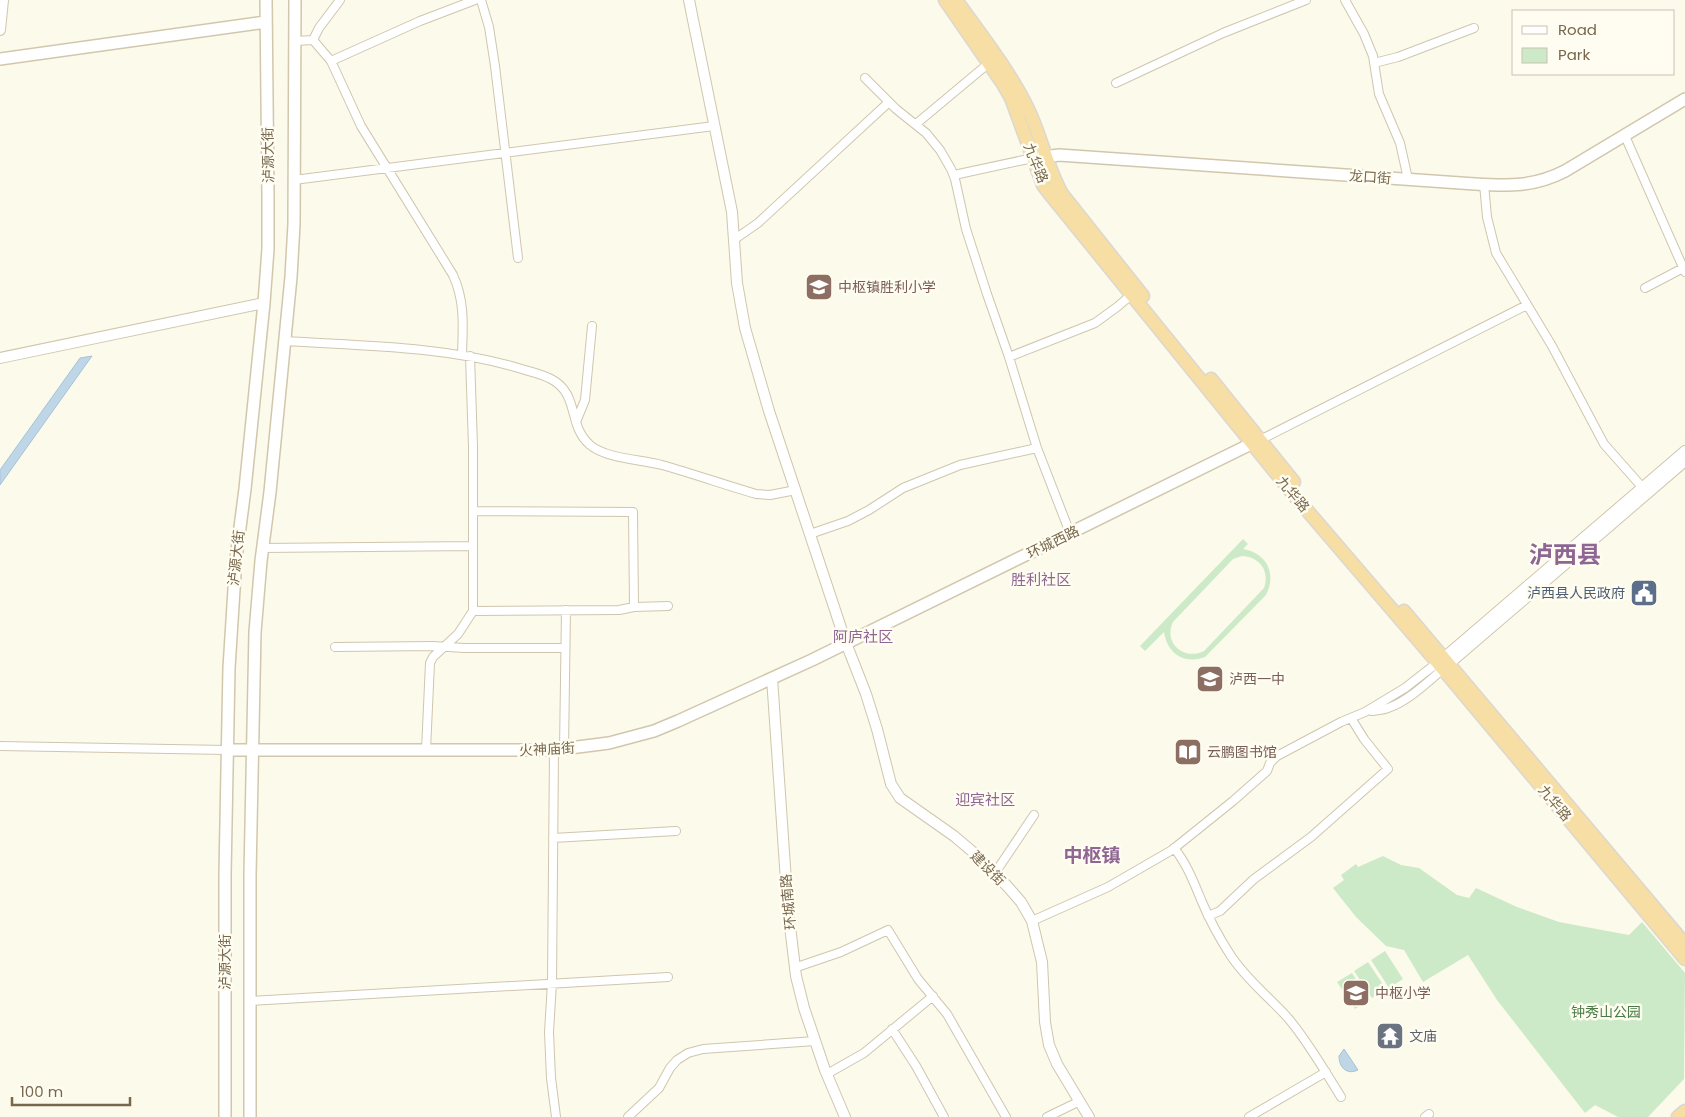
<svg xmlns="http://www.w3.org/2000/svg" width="1685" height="1117" font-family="Poppins,'Noto Sans SC',sans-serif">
	<rect width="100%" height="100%" fill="#fcfaea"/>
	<!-- green -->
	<path fill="#cdeac8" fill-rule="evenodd" d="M1243,539l5,5 -5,5c24,4 34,25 23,46l-61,62c-21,8 -38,-4 -41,-25l-19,19 -5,-5zM1242,556c18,1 28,15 22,32l-60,63c-20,10 -41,-8 -31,-29l60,-63z
		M1383,856l18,9 18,3 38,27 12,3 7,-10 41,19 42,15 70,13 13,-13 43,51 -1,106 -36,38h-30l-23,-12 -10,8 -88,-113 -29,-45 -45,27 -19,-32 -18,-4 -30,-29 -23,-29 11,-8 -3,-5 15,-11 2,3z
		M1385,951l18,28 -14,9 -18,-28z
		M1368,962l18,27 -14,9 -18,-27z
		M1352,973l17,27 -14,9 -18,-27z"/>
	<!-- water -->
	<path fill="#bfd6e6" stroke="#a5c3d8" d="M92,356l-92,129v-15l80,-112z
		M1344,1049l14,21c-11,5 -19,-2 -19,-14z"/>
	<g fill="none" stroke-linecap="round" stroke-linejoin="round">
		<!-- minor casing -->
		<g stroke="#cfc6af" stroke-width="10">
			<path id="minor" d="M481,0l8,27 6,39 23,192
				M1345,0l19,34 9,22 6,38 21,49 8,36
				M313,40l18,21 30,65 92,149c12,26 10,51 9,79
				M313,40l6,-12 21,-28
				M295,41l18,-1
				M331,61l89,-40 55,-21
				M1374,63l24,-6 76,-29
				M865,78l31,31 30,24 14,17 11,19 4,10 11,50 21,65 22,63 28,91 33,85
				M1116,83l107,-50 83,-33
				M916,124l73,-61
				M1625,136l60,136
				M954,175l79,-17
				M294,180l420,-54
				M1484,184l3,33 9,36 56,93 52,98 38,43
				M735,239l23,-16 131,-121
				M1645,288l40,-21
				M285,341c77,5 156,5 230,26 12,4 25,6 36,12 29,15 16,46 39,66 17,14 50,14 72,20 32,9 63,20 94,29l14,1 26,-5
				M1009,357l86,-34 22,-16 14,-12
				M576,422l9,-22 7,-74
				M1260,440l267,-135
				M473,511l160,1 1,95
				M810,534l38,-13 21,-11 34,-22 57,-23 77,-17
				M262,548l211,-2
				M473,611l146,-1 15,-3 34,-1
				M335,647l98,-1 31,2h101
				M1372,711c5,-1 11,-1 16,-3 19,-6 40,-26 55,-39
				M0,746l227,4
				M564,749l2,-139
				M426,750l4,-87 3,-6 25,-23 15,-23v-164l-3,-91
				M554,750l-2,233 -3,49 2,46 5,39
				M553,838l123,-7
				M1174,848c13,16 20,35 28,54 8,19 18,37 29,54 16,24 38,41 57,62 21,25 36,52 53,79
				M995,873l39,-58
				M1208,916l12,-5 34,-32 57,-42 77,-68 -24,-30 -13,-21
				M1032,921l76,-34 64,-37 61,-49 34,-30 3,-8 7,-7 64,-34 24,-10 40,-24 32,-25
				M794,968l47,-16 47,-22 30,49 29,35 59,103
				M250,1001l418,-24
				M892,1029l24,37 28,51
				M827,1074l37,-21 69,-57
				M628,1117l31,-29 11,-20 7,-8 11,-7 15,-4 112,-8
				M1047,1117l33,-16
				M1249,1117l77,-45
				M1425,1117l4,-3"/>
		</g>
		<!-- tertiary casing -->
		<g stroke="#cfc6af" stroke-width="12">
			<path id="tertiary" d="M689,0l43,212 5,71 8,45 24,83 77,232 20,51 11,35 14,55 9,14 54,38 26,22 28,29 13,15 11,19 10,41 3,60 4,23 8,19 32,53
				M0,30l3,-30
				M0,358l264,-55
				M1439,662l246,-211
				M1444,668l241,-207
				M772,678l16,232 8,66 8,32 21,62 20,47"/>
		</g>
		<!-- secondary casing -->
		<g stroke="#d1c7ad" stroke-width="14">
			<path id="secondary" d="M0,59l266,-37
				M1037,158l22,-3 416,29c34,2 59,3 90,-13l120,-72
				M227,750h327l55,-7 45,-12 24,-10 134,-61 447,-220
				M225,1117v-243l4,-206 7,-110 9,-69 19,-186 4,-54v-52l-2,-197
				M250,1117v-243l5,-242 6,-71 9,-69 21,-215 3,-53 1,-224"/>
		</g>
		<!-- trunk casing -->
		<g stroke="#dcd7d1" stroke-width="15">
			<path id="trunk" d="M945,0l58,84 8,14 32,87 6,8 244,301 150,175 242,290
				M956,0c25,35 53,70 72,109 13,27 19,58 34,85l81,102
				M1211,379l83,103
				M1404,611l281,333
				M1678,1117l7,-6"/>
		</g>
		<!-- minor -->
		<use href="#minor" stroke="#fff" stroke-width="8"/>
		<!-- tertiary -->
		<use href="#tertiary" stroke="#fff" stroke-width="10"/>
		<!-- secondary -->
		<use href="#secondary" stroke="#fff" stroke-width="11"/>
		<!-- trunk -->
		<use href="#trunk" stroke="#f6dea4" stroke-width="12"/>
	</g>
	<!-- icons -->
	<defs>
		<g id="school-square" transform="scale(1.4375)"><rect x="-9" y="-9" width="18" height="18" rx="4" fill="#8d6e63" stroke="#fffdf1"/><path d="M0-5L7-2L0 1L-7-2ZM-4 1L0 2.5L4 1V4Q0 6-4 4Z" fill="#fff"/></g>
		<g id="civic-square" transform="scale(1.4375)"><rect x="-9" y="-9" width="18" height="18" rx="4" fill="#5c6f8a" stroke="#fffdf1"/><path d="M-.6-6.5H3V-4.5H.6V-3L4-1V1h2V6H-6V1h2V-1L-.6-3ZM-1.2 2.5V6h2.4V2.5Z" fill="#fff"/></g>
		<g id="library-square" transform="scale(1.4375)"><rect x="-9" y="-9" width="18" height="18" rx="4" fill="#8d6e63" stroke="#fffdf1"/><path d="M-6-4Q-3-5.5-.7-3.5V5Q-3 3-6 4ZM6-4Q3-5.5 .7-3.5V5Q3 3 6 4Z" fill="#fff"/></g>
		<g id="temple-square" transform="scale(1.4375)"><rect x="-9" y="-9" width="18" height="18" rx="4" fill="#6b7280" stroke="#fffdf1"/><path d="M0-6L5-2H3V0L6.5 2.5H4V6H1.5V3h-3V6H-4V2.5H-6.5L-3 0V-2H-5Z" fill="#fff"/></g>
	</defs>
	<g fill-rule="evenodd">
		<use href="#school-square" x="819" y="287"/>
		<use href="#civic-square" x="1644" y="593"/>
		<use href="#school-square" x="1210" y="679"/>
		<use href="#library-square" x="1188" y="752"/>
		<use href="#school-square" x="1356" y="993"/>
		<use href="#temple-square" x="1390" y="1036"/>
	</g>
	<g text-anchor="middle" stroke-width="5" stroke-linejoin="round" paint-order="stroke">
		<!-- street labels -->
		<g font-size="14" fill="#77674d" stroke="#fffdf1">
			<text transform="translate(268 155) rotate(-91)" y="5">泸源大街</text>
			<text transform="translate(1036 163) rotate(68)" y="5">九华路</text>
			<text transform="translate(1370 177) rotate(4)" y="5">龙口街</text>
			<text transform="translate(1293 494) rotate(50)" y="5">九华路</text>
			<text transform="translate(1053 542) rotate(-26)" y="5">环城西路</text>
			<text transform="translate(236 558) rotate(-84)" y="5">泸源大街</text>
			<text transform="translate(547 749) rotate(-3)" y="5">火神庙街</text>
			<text transform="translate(1555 803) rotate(50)" y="5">九华路</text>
			<text transform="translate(988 868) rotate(45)" y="5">建设街</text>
			<text transform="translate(788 902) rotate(-95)" y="5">环城南路</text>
			<text transform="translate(225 962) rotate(-90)" y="5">泸源大街</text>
		</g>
		<!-- education labels -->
		<g font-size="14" fill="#785e54" stroke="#fffdf1" text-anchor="start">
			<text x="838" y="292">中枢镇胜利小学</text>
			<text x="1229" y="684">泸西一中</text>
			<text x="1207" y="757">云鹏图书馆</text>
			<text x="1375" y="998">中枢小学</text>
		</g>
		<!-- service labels -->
		<g font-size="14" fill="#4e5e75" stroke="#fffdf1" text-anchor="end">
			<text x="1625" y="598">泸西县人民政府</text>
		</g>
		<!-- park labels -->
		<g font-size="14" fill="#477d45" stroke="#fffdf1">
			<text x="1606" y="1017">钟秀山公园</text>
		</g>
		<!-- worship labels -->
		<g font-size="14" fill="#5b616d" stroke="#fffdf1" text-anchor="start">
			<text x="1409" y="1041">文庙</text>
		</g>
		<!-- neighbourhood labels -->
		<g font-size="15" fill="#8f6693" stroke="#fffdf1">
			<text x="1041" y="585">胜利社区</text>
			<text x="863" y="642">阿庐社区</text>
			<text x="985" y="805">迎宾社区</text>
		</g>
		<!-- district labels -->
		<g font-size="19" font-weight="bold" fill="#8f6693" stroke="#fffdf1">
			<text x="1092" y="862">中枢镇</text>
		</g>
		<!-- town labels -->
		<g font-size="24" font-weight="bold" fill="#8f6693" stroke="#fffdf1">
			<text x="1565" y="563">泸西县</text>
		</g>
	</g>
	<!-- legend -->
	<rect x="1512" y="10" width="162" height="65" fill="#fffdf1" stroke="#c9c1af"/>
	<rect x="1522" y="26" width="25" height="8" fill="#ffffff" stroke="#c9c1af"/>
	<text x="1558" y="35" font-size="15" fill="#77674d">Road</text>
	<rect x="1522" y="48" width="25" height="15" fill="#cdeac8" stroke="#c9c1af"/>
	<text x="1558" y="60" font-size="15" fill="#77674d">Park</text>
	<!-- scale -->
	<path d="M12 1097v8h118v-8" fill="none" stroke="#77674d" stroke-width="2.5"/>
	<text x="20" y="1097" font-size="15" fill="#77674d" stroke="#fffdf1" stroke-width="4" paint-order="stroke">100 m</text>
</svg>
